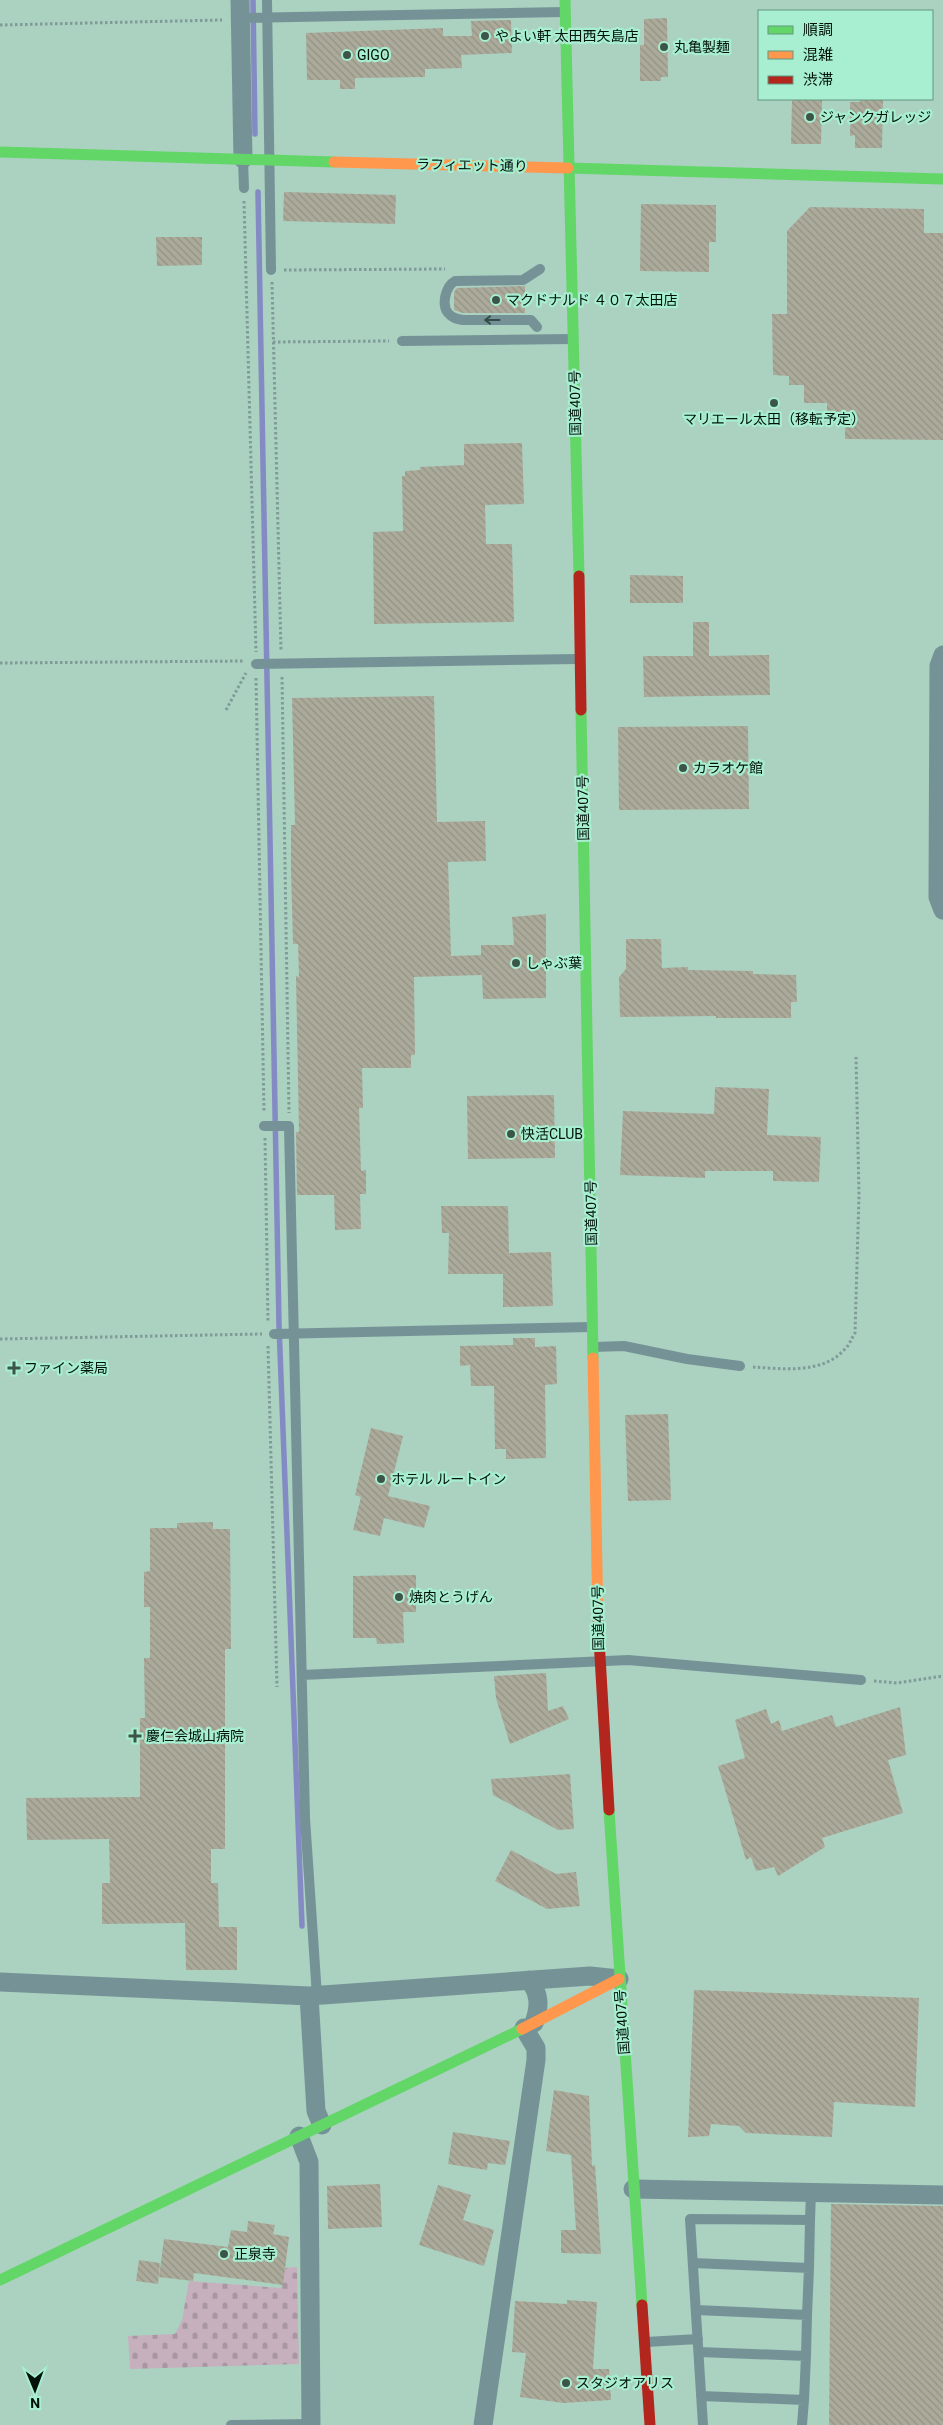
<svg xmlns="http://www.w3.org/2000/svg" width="943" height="2425" font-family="Roboto,'Noto Sans JP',sans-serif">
	<defs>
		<pattern id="cemetery-stones" width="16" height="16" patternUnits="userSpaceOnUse" patternTransform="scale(1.25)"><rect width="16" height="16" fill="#c6b0be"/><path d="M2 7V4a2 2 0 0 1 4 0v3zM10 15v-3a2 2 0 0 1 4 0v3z" fill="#a896a2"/></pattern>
		<pattern id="building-back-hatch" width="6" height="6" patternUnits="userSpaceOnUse" patternTransform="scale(1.25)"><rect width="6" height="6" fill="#acab9b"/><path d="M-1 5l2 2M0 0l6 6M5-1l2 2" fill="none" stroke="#929284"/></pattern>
	</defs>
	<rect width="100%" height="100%" fill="#abd1c1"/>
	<!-- cemetery -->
	<path fill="url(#cemetery-stones)" d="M297,2267l2,97 -169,5 -2,-33 47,-2 7,-14 7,-39 92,7 4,-20z"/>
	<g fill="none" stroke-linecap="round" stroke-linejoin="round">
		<!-- stream -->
		<path stroke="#848ac3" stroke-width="5.5" d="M253,0l2,134
			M258,192l21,1133 23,601"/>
	</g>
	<!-- building -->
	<path fill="url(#building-back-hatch)" d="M667,18l1,59h-7v4h-21v-36h4v-26z
		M511,20l1,33 -51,2 1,13 -37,1v8l-70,1v11h-15v-9h-33l-1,-47 137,-5v8h29l-1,-15z
		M792,99h30l-1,45h-30z
		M860,99h23l-1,49h-27v-13l-5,1v-34h10z
		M284,192l112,3 -1,29 -112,-3z
		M641,204l75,1v37h-7v30l-69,-1z
		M810,207l114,2v24h19v207l-98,-1v-17h-18v-19h-23v-18h-15v-9l-16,-1 -1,-61h15v-83z
		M156,237h46v28l-45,1z
		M525,286v27h-62l-9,-3v-18l3,-4z
		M522,443l2,61 -39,1 1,39h26l2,78 -140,2 -1,-92 30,-1 -1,-55h3v-5l15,-1v-3l44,-2v-21z
		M630,575l53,1v27h-53z
		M693,622h16v34l60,-1 1,40 -126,2 -1,-41h50z
		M434,696l3,126 48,-1 1,40 -38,1 3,94 30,-1v-10h33l-2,-28 34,-3v84l-63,1 -1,-24 -68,2 1,78h-4v13h-49l1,40h-4l2,63 5,-1v24h-6l1,35 -26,1 -1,-35h-37l-1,-63h3l-3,-156 3,1 -1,-33h-5l-2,-75v-44h4l-3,-127z
		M748,726l1,83 -130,1 -1,-83z
		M626,939h35l1,29 26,-1v3l65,1v3l43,1 1,27h-6v16h-75v-2l-96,1 -1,-40 7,-8z
		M715,1087l54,2 -2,46 54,2 -2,45 -46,-1v-10h-68v7l-85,-3 3,-64 91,3z
		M554,1095l1,63 -87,1 -1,-63z
		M441,1206h67l1,47 42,-1 2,54 -50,1v-33h-55l1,-41h-7z
		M513,1338h22v9l21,-1 1,38 -12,1 1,73 -40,1v-10h-11l-1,-63h-23l-1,-21 -10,1v-20l53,-1z
		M668,1414l3,86 -43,1 -3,-86z
		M371,1428l32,8 -15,60 42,10 -6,22 -40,-10 -4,18 -27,-6 8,-33 -6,-2z
		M213,1522v7h17l1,120h-6v200h-14v34h7l1,44h18v43h-51l-1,-47 -83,1v-41h8l-1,-44 -82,1 -1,-42 114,-1v-79h5l-1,-60h6v-51h-6v-35l6,-1v-43h27v-5z
		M416,1575v37h-13l1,31 -27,1 -1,-6h-23v-62z
		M546,1673l2,38 15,-5 6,13 -59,25 -14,-46 -2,-22z
		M900,1707l6,48 -18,5 15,53 -81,25 3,9 -47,29 -4,-9 -18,4 -5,-14 -5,3 -28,-94 27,-8 -10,-38 31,-11 5,15 8,-4 3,11 50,-16 4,12z
		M570,1774l4,55 -16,1 -65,-35 -2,-16z
		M511,1850l45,24 20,-2 4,34 -33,3 -52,-28z
		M694,1990l225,8 -4,109 -81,-5 -2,35 -86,-4 -7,-7 -28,-2 -2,12 -21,1z
		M554,2090l35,6 3,70 3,-1 6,89 -40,-1v-23h15l-5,-75 -25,-4z
		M453,2132l57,9 -5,24 -17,-2 -1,7 -39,-6z
		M380,2184l2,43 -54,2 -1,-43z
		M438,2185l33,10 -8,25 31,10 -10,36 -65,-21z
		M831,2204l112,2v219h-114z
		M248,2221l27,4 -2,9 16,3 -6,48 -89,-12 -1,8 -34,-4 5,-38 64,8 3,-17 16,2z
		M139,2260l21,3 -2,21 -22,-3z
		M567,2300l30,2 -4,67h16l2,31 -48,3 -43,-6 6,-44 -14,-1 3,-51 52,3z"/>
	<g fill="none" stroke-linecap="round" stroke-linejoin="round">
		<!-- path -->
		<path stroke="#7f9b97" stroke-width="3" stroke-dasharray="2.5 2.5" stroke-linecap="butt" d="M0,25l222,-5
			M244,201l12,451
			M284,270l161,-1
			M272,282l9,368
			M273,342l116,-1
			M0,663l244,-2
			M282,677l7,436
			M256,678l8,434
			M226,710l20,-37
			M265,1138l3,184
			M0,1339l262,-5
			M268,1346l9,341
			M753,1367c30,2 69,7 91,-17 5,-4 7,-11 11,-17l4,-138 -3,-138
			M874,1681l23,2 46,-7"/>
		<!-- lane -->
		<path stroke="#759396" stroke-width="10" d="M267,0l4,270
			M241,18l324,-6
			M243,160l1,28
			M537,327l-6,-7h-68c-6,-1 -11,-2 -15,-7 -7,-9 -2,-27 7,-32l68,-1 17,-11
			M402,341l170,-2
			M256,664l322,-5
			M264,1126h25l16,692 12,178
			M274,1334l318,-7
			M593,1347l31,-1 63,13 53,7
			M302,1675l326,-15 233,20
			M693,2263l116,5 1,-48
			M696,2310l111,5 2,-47
			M646,2342l52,-3
			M699,2352l107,4 1,-41
			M701,2396l103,4 2,-44
			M231,2425l80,-1
			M703,2425l-13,-206 120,1 1,-28
			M802,2425l2,-25"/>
		<!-- street -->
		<path stroke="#759396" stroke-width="19" d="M240,0l3,159
			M943,655l-4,11 -1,231 5,13
			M529,1980c11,14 11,26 5,43
			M0,1982l309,14 281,-20 29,3
			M309,1996l7,115 6,14
			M299,2136l10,26 2,263
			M633,2189l310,6
			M483,2425l53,-365v-12l-12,-20"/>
		<!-- fast -->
		<path stroke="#63d668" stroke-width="11" d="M565,0l14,576
			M0,152l334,10
			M568,168l375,11
			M581,710l12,648
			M609,1810l33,495
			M0,2280l522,-251"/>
		<!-- slow -->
		<path stroke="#ff974d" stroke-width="11" d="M334,162l234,6
			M593,1358l5,264
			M522,2029l97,-50"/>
		<!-- jam -->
		<path stroke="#b3261e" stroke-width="11" d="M579,576l2,134
			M598,1622l11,188
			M642,2305l8,120"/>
	</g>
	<!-- one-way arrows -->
	<defs><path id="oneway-shaft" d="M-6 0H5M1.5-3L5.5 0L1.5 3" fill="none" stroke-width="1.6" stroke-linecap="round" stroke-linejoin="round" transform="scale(1.25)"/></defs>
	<use stroke="#354c48" href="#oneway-shaft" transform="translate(492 320) rotate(180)"/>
	<!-- markers -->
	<g fill="#3c5549" stroke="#a7efd0" stroke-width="2">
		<circle cx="485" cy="36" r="5"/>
		<circle cx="664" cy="47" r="5"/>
		<circle cx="347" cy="55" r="5"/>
		<circle cx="810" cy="117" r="5"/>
		<circle cx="496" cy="300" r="5"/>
		<circle cx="774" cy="403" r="5"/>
		<circle cx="683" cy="768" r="5"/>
		<circle cx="516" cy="963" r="5"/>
		<circle cx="511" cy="1134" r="5"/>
		<path d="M11.5 1360.5h5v5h5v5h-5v5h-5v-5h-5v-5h5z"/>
		<circle cx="381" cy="1479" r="5"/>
		<circle cx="399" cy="1597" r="5"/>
		<path d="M132.5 1728.5h5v5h5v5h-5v5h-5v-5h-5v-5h5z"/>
		<circle cx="224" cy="2254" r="5"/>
		<circle cx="566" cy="2383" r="5"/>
	</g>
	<g text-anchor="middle" stroke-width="4.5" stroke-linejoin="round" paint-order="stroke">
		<!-- poi labels -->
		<g font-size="14" fill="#001209" stroke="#a7efd0" text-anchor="start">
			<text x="495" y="41">やよい軒 太田西矢島店</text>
			<text x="674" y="52">丸亀製麺</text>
			<text x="357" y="60">GIGO</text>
			<text x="820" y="122">ジャンクガレッジ</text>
			<text x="506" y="305">マクドナルド ４０７太田店</text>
			<text x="774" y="424" text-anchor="middle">マリエール太田（移転予定）</text>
			<text x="693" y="773">カラオケ館</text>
			<text x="526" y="968">しゃぶ葉</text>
			<text x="521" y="1139">快活CLUB</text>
			<text x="24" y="1373">ファイン薬局</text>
			<text x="391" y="1484">ホテル ルートイン</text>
			<text x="409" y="1602">焼肉とうげん</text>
			<text x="146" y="1741">慶仁会城山病院</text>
			<text x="234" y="2259">正泉寺</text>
			<text x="576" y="2388">スタジオアリス</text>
		</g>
		<!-- street labels -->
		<g font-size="14" fill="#001209" stroke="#a7efd0">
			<text transform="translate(472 165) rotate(1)" y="5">ラフィエット通り</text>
			<text transform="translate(575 403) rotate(-91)" y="5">国道407号</text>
			<text transform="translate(583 808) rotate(-91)" y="5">国道407号</text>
			<text transform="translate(591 1213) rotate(-91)" y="5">国道407号</text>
			<text transform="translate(598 1618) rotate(-91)" y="5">国道407号</text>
			<text transform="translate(622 2022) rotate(-94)" y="5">国道407号</text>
		</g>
	</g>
	<!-- legend -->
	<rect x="758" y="10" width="175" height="90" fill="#a7efd0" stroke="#649780"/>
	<rect x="768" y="26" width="25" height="8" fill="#63d668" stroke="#649780"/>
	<text x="803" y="35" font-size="15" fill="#001209">順調</text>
	<rect x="768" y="51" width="25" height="8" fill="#ff974d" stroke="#649780"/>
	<text x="803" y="60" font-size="15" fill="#001209">混雑</text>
	<rect x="768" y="76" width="25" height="8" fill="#b3261e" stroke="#649780"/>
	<text x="803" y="85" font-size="15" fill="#001209">渋滞</text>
	<!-- north arrow -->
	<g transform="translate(35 2390) rotate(179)" stroke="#a7efd0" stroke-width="4" paint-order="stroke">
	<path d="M0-4L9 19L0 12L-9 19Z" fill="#001209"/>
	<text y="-8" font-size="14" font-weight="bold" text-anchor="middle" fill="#001209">N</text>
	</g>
</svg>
